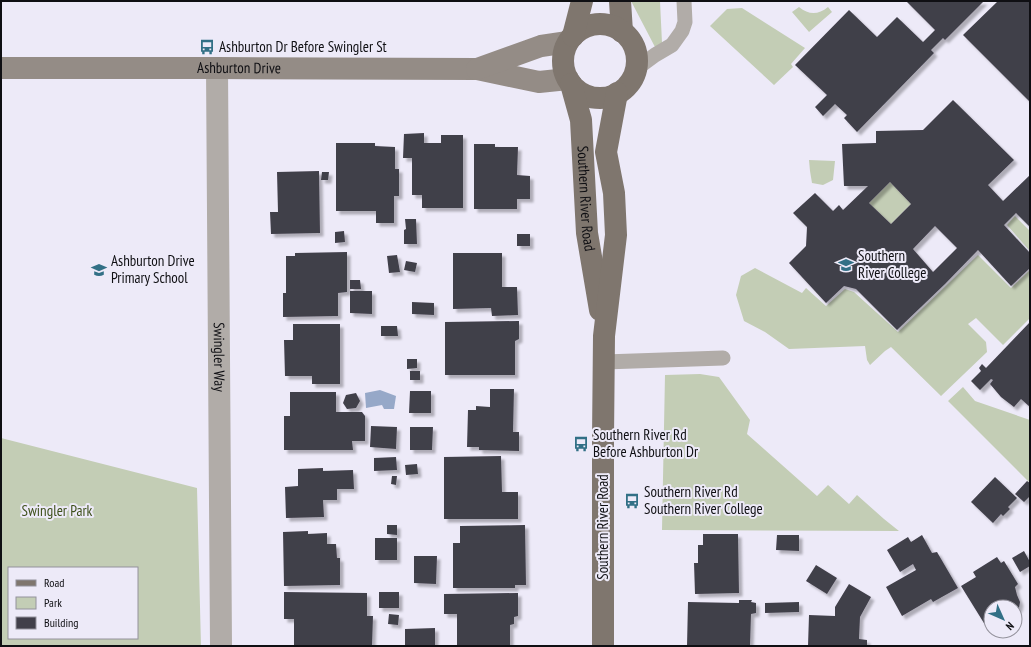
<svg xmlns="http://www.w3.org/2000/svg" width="1031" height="647" font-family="'PT Sans Narrow',sans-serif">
	<defs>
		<filter id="shadow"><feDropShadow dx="3.5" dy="3.5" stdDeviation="1" flood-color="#0004"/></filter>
	</defs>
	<rect width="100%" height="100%" fill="#edeaf8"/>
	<!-- green -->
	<path fill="#c3cdb5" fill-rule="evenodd" d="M631,1h29l2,42 -7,4z
		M799,7c10,8 19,8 29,0l4,5 -23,20 -17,-20z
		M742,8l63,40 -14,16 2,3 -19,18 -64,-59 17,-17z
		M809,160l26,1 -2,19 -10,5 -11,-2 -2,-12z
		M890,182l21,22 -20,20 -22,-21z
		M1015,216l15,15v20l-23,-26z
		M978,255l33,33 19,-18v48l-27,27 -27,-27 -8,6 18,18 1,10 -46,44 -50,-49 -6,4 -15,14 -3,-5 -2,-14 -76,3 -24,-17 -21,-11 -8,-26 5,-19 14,-8 47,25 4,-5 20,18 19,-17 9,3 44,40z
		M700,374l19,3 31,43 -3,14 70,62 11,-11 21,19 8,-9 27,24 15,12 -237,-1 3,-155z
		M963,387l12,14 55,19v63l-82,-82z
		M1,438l196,50 4,158h-200zM9,568h128v70h-128z"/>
	<!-- water -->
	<path fill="#96a8c8" d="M380,390l16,6 -2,13h-10l-2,-4 -16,3 -1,-15z"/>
	<!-- building -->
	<path fill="#413f4a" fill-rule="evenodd" filter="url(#shadow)" d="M906,1h78l-39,39 -2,-2 -12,12 3,3 -77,79 -13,-14 3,-3 -12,-11 -12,12 -8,-9 12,-12 -32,-30 54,-55 28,27 20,-20 26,25 12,-12z
		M998,1h32v101l-67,-67z
		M953,100l61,60 -26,25 15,16 27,-26v52l-14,-14 -12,12 26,28v15l-19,18 -33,-36 -33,34 -48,46 -41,-41 -12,-3 -18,17 -37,-40 17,-17 1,-19 -14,-14 22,-20 18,18 6,-6 4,5 25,-24h-24l-2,-42 34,-1v-12l47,-1zM890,182l21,22 -20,20 -22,-21zM935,226l22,22 -24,24 -20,-23z
		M424,133v10h17v-8h22v73h-41v-13h-10v-37h-9l1,-24z
		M336,143h39v3l20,1v22h4v27h-5v27h-18v-12h-40z
		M474,144h21v3h23l-1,28 13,1v23h-13v10h-43z
		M319,171l1,62 -49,1 -1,-22h8l-1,-40z
		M322,172h7l-1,8h-7z
		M405,219h11l1,25h-13v-14l2,-1z
		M344,231l1,11 -10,1v-11z
		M517,234h13v12h-13z
		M347,252v40l-9,1v23l-55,1v-24h3v-37h9v-3z
		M453,253h49v34h15l1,28 -26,1 -1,-8 -38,1z
		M397,255l3,17 -11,1 -2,-17z
		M406,261l11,2 -2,9 -11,-2z
		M350,280h10l1,9h-11z
		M350,291h22v23l-22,-1z
		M412,302l22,1v12l-22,-1z
		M519,321v18l-4,2v34h-70v-53z
		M1030,322v85l-9,-8 -7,8 -13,-10 -11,-13 3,-4 -2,-1 -11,11 -9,-9 10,-10 -2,-3 3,-4 4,4z
		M293,324h47v60h-28v-8h-27l-1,-36h9z
		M381,326h16l1,10h-17z
		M407,359h10v9l-10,1z
		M410,371h10v9h-10z
		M490,389h24l-1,43h6v19l-40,-1v-3h-12l1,-37h8v-4l14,1z
		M410,391h21v22h-22z
		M290,392h46v20h26l3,4v25h-13l1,9h-69v-34h6z
		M356,393l4,8 -4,7 -9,1 -4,-6 3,-8z
		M371,426l26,1 -1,22 -26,-2z
		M410,427h23l-1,23h-22z
		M501,456l1,36h16v27h-74v-62z
		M396,457l1,13 -23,1v-13z
		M417,464l1,10 -12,1 -1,-10z
		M323,468v3l30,-1 1,19h-17v11h-14l1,17 -38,1 -1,-31 13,-1v-17z
		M392,476h5l-1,9 -5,-1z
		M995,477l22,21 -9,9 2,2 -7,7 -2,-2 -8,9 -22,-21z
		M1027,481l3,2v13l-6,6 -9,-8z
		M387,525h10v10l-10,-1z
		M525,525l1,60h-11v3h-62v-45h7v-17z
		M308,531v3l19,-1v11h9l1,14h3v27l-56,1 -1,-54z
		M703,534h35l1,59 -44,1 -1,-31h4v-18h5z
		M777,535h22v16l-23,-1z
		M922,535l10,18 5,-1 21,36 -25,14 -2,-3 -29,17 -16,-29 30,-17 -3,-6 -13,8 -13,-22 21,-13 3,5z
		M375,538h22v22h-22z
		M1024,551l6,11v4l-10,6 -8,-14z
		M414,556h23l-1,28 -22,-1z
		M997,557l4,6 3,-2 14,23 -3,3 2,8 3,7 -1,6 -4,3v-4h-24v19l-4,2 -26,-42 15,-9 -3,-5z
		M816,565l21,13 -10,16 -21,-13z
		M849,584l22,13 -11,20 -1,22 8,1v6h-59l1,-31 26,1v-9z
		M284,592l83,1v23h6l-1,30h-78v-27h-10z
		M379,592h20v16h-20z
		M518,593v23l-4,1v7l-4,1v21l-53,-1v-31h-13v-20z
		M739,600h13l-1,2 5,1v10l-5,1 -1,32h-63l1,-44 51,1z
		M799,602v10l-34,1v-10z
		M389,614l10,1 -1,10 -10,-1z
		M435,628v18h-30v-17z"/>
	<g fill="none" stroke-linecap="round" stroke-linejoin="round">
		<!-- lane -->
		<path stroke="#b1aca8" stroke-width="15" d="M636,69l19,-14 17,-10 10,-14 3,-9 -1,-21
			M604,362l119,-4"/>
		<!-- street -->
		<path stroke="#b1aca8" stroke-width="22" id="s1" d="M217,68l4,578"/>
		<!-- secondary -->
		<g stroke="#948c86" stroke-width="22">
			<path id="s2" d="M1,68h216l260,1 62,13 29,-3"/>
			<path d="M477,69l64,-23 27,-4"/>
		</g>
		<!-- primary -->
		<g stroke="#7f766e" stroke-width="22">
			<path d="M620,1l2,31"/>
			<circle cx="600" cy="61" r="37"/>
			<path d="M573,36l9,-35"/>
			<path id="s3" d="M571,84l10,36 6,113 13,77"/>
			<path d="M603,646v-208l1,-102 12,-101 -2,-42 -8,-41 11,-59"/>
		</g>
	</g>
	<!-- icons -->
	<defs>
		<g id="bus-bare" transform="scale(1.2)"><path d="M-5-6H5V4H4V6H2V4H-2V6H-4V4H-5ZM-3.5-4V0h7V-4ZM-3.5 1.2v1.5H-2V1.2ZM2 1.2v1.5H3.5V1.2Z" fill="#327086" stroke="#edeaf8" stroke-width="2.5" paint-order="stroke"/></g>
		<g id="school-bare" transform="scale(1.2)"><path d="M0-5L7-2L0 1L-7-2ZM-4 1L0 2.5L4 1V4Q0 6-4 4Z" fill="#327086" stroke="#edeaf8" stroke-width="2.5" paint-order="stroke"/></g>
	</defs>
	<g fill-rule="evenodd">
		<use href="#bus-bare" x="207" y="47"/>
		<use href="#school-bare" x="846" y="265"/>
		<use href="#school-bare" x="99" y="270"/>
		<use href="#bus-bare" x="581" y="444"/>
		<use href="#bus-bare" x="632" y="501"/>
	</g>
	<g text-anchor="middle" stroke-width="4" stroke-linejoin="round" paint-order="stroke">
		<!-- poi labels -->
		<g font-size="15" fill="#0f0f13" stroke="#edeaf8" text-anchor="start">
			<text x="219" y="52">Ashburton Dr Before Swingler St</text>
			<text x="858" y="261">Southern<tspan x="858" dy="17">River College</tspan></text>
			<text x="111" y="266">Ashburton Drive<tspan x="111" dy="17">Primary School</tspan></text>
			<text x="593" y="440">Southern River Rd<tspan x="593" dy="17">Before Ashburton Dr</tspan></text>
			<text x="644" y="497">Southern River Rd<tspan x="644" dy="17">Southern River College</tspan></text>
		</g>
		<!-- street labels -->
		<g font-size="15" fill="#0f0f13" stroke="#edeaf8">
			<text dy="5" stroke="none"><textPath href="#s2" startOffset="238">Ashburton Drive</textPath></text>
			<text dy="5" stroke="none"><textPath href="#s3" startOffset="116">Southern River Road</textPath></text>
			<text dy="5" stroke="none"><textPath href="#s1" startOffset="289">Swingler Way</textPath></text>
			<text transform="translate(603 527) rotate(-90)" y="5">Southern River Road</text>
		</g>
		<!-- park labels -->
		<g font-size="15" fill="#3e501b" stroke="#edeaf8">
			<text x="57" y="516">Swingler Park</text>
		</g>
	</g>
	<!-- border -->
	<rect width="1031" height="647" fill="none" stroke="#0f0f13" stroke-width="4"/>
	<!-- legend -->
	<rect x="8" y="567" width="130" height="72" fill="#edeaf8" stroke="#94929c"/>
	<rect x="16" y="580" width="20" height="6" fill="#7f766e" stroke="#94929c"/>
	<text x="44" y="587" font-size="12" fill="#0f0f13">Road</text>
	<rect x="16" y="597" width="20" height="12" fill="#c3cdb5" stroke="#94929c"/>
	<text x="44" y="607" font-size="12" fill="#0f0f13">Park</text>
	<rect x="16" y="617" width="20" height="12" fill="#413f4a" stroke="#94929c"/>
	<text x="44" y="627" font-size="12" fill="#0f0f13">Building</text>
	<!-- north arrow -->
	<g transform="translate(1003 619) rotate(135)"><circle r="19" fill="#edeaf8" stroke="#94929c"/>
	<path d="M0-3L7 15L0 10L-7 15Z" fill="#327086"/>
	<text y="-6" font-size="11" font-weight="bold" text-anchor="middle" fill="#0f0f13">N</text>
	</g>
</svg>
